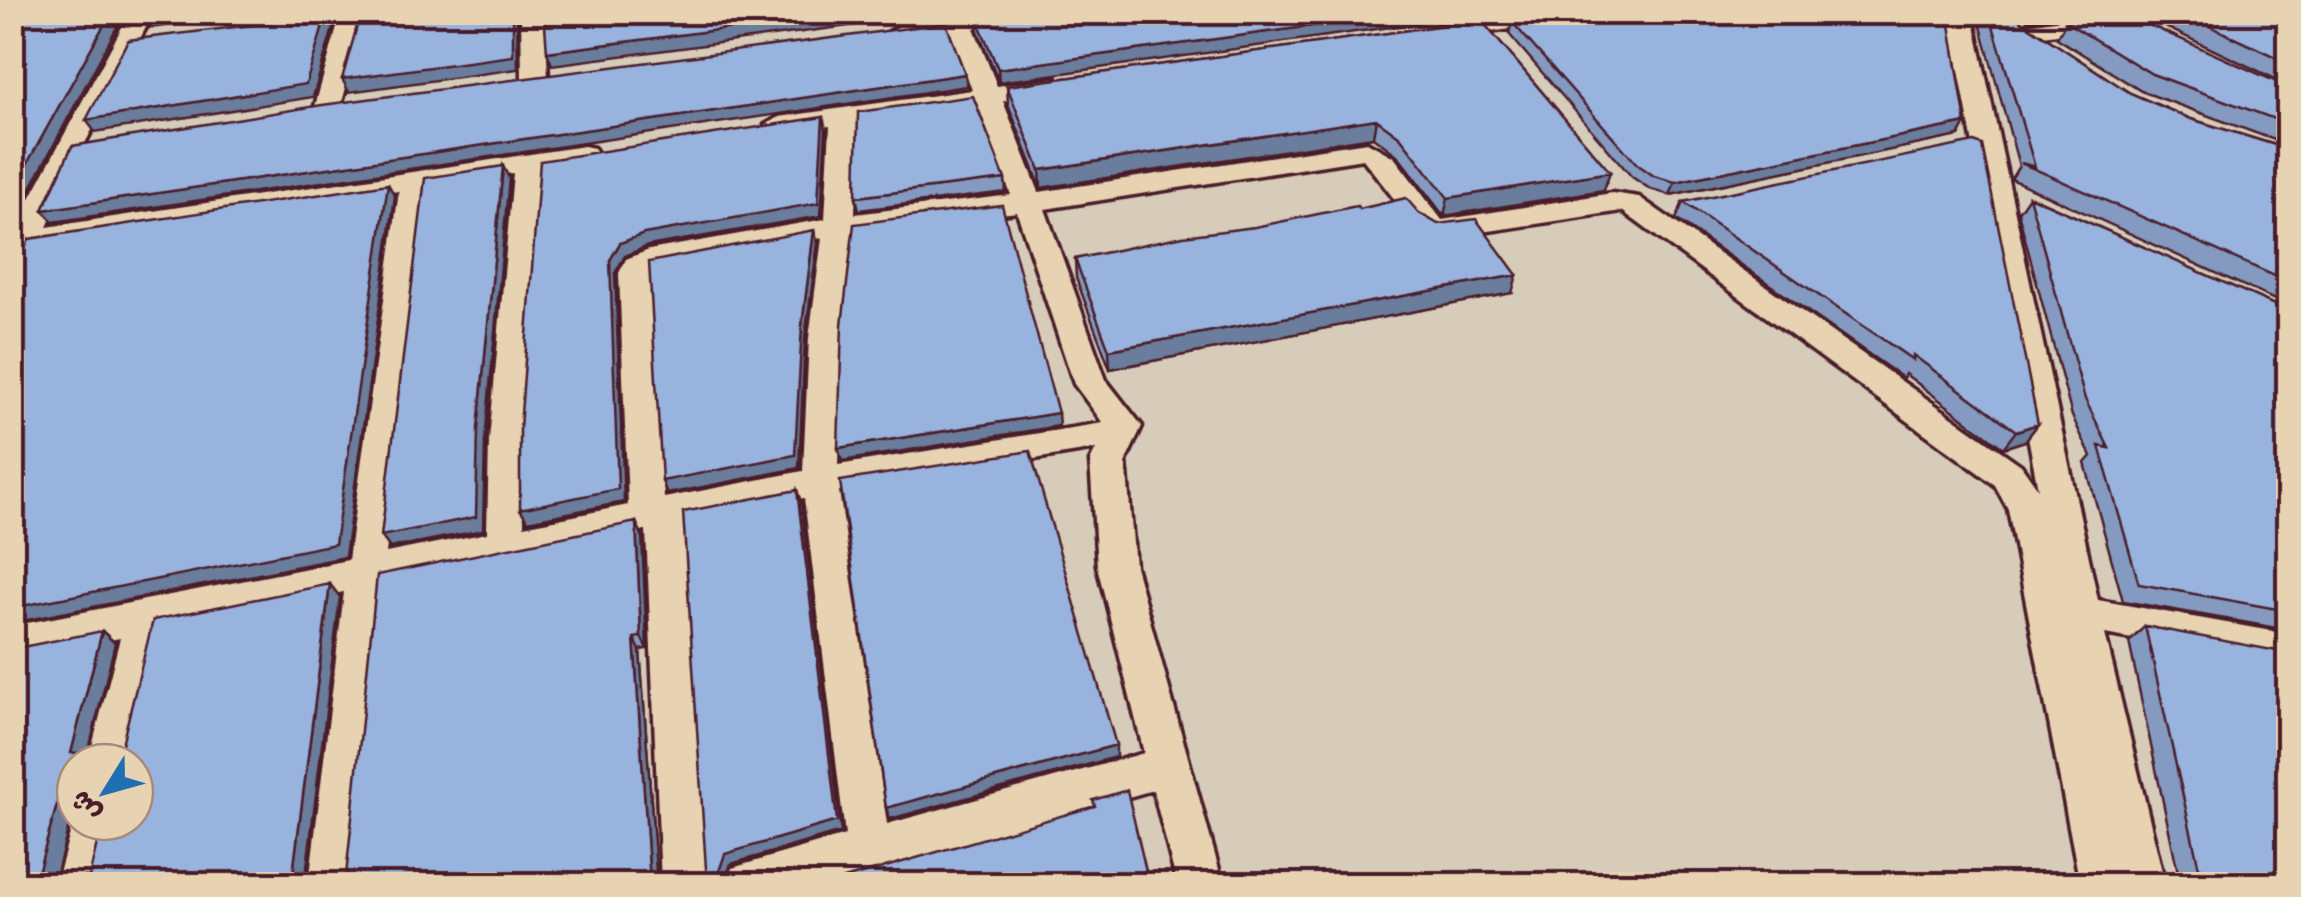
<svg xmlns="http://www.w3.org/2000/svg" width="2301" height="897" font-family="Mynerve,'Playpen Sans Arabic',sans-serif">
	<rect width="100%" height="100%" fill="#d7ccba"/>
	<filter id="ink" filterUnits="userSpaceOnUse"><feTurbulence type="fractalNoise" baseFrequency=".01" numOctaves="2"/><feDisplacementMap in="SourceGraphic" scale="20" xChannelSelector="R" yChannelSelector="G"/><feConvolveMatrix kernelMatrix="1 2 1 2 8 2 1 2 1" color-interpolation-filters="sRGB"/></filter>
	<g filter="url(#ink)">
		<g fill="none" stroke-linecap="round" stroke-linejoin="round">
			<!-- minor casing -->
			<g stroke="#4a1f2b" stroke-width="7">
				<path id="minor" d="M130,12h24l-72,137 -35,78 537,-81 10,2 4,6 -4,6 -52,9 -19,272 1,85 104,-21 -9,-232 7,-14 23,-9 176,-31 5,-93 -51,7 -14,-8 14,-8 193,-27 -22,-58 -49,7 -12,-7 12,-7 44,-7 -2,-6h104l-12,7 -61,9 23,58 58,-8 13,8 -13,8 -52,7 36,91 328,-50 27,15 48,63 170,-27 27,4 382,268 17,24 -90,-477h24l126,588 190,34v34l-183,-34 60,250h-85l-72,-375 -13,-24 -373,-274 -186,28 -19,-11 -54,-69 -318,50 61,171 36,46 -16,35 9,105 88,318h-46l-24,-94 -329,94h-99l7,-16 113,-33 -41,-337 -120,24 23,362h-46l-15,-354 -263,54 -28,300h-46l35,-292 -182,37 -32,133h-42l32,-124 -108,22v-34l336,-66 51,-369 -362,57 -14,29 -11,3v-48zM978,105l33,90 -156,19 2,-92zM513,173l-24,268 -2,92 -101,20 42,-366zM1017,212l57,172 29,39 -265,42 3,-127 12,-105zM822,238l-13,100 -6,133 -139,27 -14,-226zM1096,449l-6,12 7,105 47,187 -257,71 -48,-333z
					M313,12h73l-3,5 -19,4 -23,85 -13,8 -13,-8 23,-82 -57,7 -12,-7 3,-5z
					M521,12h24l3,67 -4,5h-18l-4,-5z
					M1527,12h70l-12,7 -147,20 -12,-7 12,-7z
					M2109,12h69l-12,7 -145,20 -12,-7 12,-7z
					M75,815v7h41l-14,62h-46z"/>
			</g>
			<!-- minor -->
			<use href="#minor" fill="#e7d2b1" fill-rule="evenodd"/>
		</g>
		<!-- wall -->
		<path fill="#849ac0" stroke="#4a1f2b" stroke-width="2.5" fill-rule="evenodd" d="M1021,12l-22,70 -21,-51 -1,-12z
			M1977,12h30l123,81 61,26 97,30v157l-277,-127 8,-13z
			M2016,12h64l-52,8z
			M2166,12h122v73l-129,-61z
			M1481,20l129,152 -6,18 -160,26 -47,-61 -24,-18 -332,51 -33,-84 -1,-18z
			M1512,22l454,101 -7,13 -289,59 -20,-6 -18,-12 -123,-143z
			M2066,22l222,65v58l-147,-54 -84,-53z
			M1005,179l1,13 -147,18 -3,-13z
			M2029,196l259,115v319l-165,-29 -38,-138 6,-7 -19,-40 -54,-204z
			M1683,202l355,222 -13,17 -22,7 -98,-74 -2,4 -227,-159z
			M1359,209l60,4 93,80 -402,76 -34,-91 -1,-19z
			M636,522l6,13 5,114 -7,1 17,234h-645l90,-253 13,12 -27,109h32l220,-155 -34,280 40,-1zM75,762l60,60 -46,55 -33,-1 16,-62 3,2z
			M2145,626l143,258h-98l-10,-2 -51,-240z"/>
		<!-- shaded-wall -->
		<path fill="#6b7d9c" stroke="#4a1f2b" stroke-width="2.5" d="M111,12h14l-113,211v-32z
			M172,12h105l-127,16 -8,-12z
			M513,12h4l1,57 -169,23 -7,-13z
			M855,12h86l-1,2 -388,51 -5,-13z
			M1413,12h85l-499,70 -1,-13z
			M2032,12h48l-52,8z
			M326,16l7,12 -20,69 -218,35 -9,-12z
			M965,74l2,12 -914,136 -10,-12z
			M823,117l3,12 -5,87 -173,30 -23,10 -10,17 9,229 -96,19 -8,-12 90,-249 10,-17z
			M1376,119l-3,18 -332,51 -1,-18z
			M1966,123l-7,13 -289,59 5,-13z
			M503,166l6,12 -24,263 -2,89 -93,18 -9,-12 97,-108z
			M1610,172l-6,18 -160,26 4,-18z
			M388,184l7,12 -50,361 -333,66v-15z
			M814,230l4,13 -13,95 -6,130 -132,26 -5,-13 140,-156z
			M1517,275l-5,18 -402,76 -1,-19z
			M1058,413l1,13 -217,35 -4,-13z
			M2038,424l-13,17 -22,7 13,-17z
			M797,490l4,12 40,330 -110,32 -7,20 -7,-7z
			M636,522l6,13 5,114 -6,-12z
			M330,584l10,13 -35,287 -12,-11z
			M102,631l13,12 -29,119 -15,-9z
			M634,638l6,12 17,234h-7z
			M1116,745v12l-226,62 -4,-11z
			M58,801l14,13 -18,70 -17,-8z"/>
		<!-- building -->
		<path fill="#99b3df" stroke="#4a1f2b" stroke-width="2.5" fill-rule="evenodd" d="M44,12h67l-99,179v-175z
			M143,12h29l-30,4z
			M361,12h152v44l-171,23z
			M544,12h311l-308,40z
			M1021,12h392l-415,57 -21,-50z
			M1575,12h373l18,111 -291,59 -21,-6 -17,-12 -125,-142z
			M1989,12h18l123,81 61,26 97,30v133l-267,-119 14,4z
			M2180,12h108v51z
			M2125,14l163,73v37l-136,-50 -86,-52z
			M326,16l-20,68 -220,36 42,-80z
			M1481,20l129,152 -162,26 -48,-61 -24,-18 -336,51 -33,-84z
			M946,23l19,51 -922,136 29,-64 250,-41z
			M973,96l32,83 -149,18 2,-85z
			M823,117l-5,86 -174,31 -24,9 -10,17 8,229 -98,20v-81l20,-267z
			M1974,142l8,3 56,279 -22,7 -103,-76v5l-230,-158z
			M503,166l-25,262 -2,89 -95,19 44,-358z
			M388,184l-53,360 -323,64v-341l3,-1 14,-27z
			M2029,196l259,115v300l-149,-27 -40,-138 10,2 -24,-49z
			M1406,198l13,15 19,11 38,-5 41,56 -408,75 -34,-91 108,-23 72,-9 102,-21 2,3z
			M1002,205l56,208 -220,35 4,-123 12,-101z
			M814,230l-12,95 -7,130 -133,26 -13,-219z
			M1030,451l86,294 -230,63 -46,-327z
			M797,490l40,331 -112,33 -8,23h33l1,7h-44l-24,-372z
			M636,522l5,115 -7,1 16,246h-638v-235l90,-18 -31,122 49,-1 33,-132 177,-36 -37,289 4,4 49,-1 31,-301zM75,762h60v60h-33l-13,55 -52,-1 21,-75 5,1 1,5 11,1z
			M2145,626l143,27v231h-25l-64,-16z
			M1127,790l22,94h-322l268,-78 -2,-6z"/>
	</g>
	<!-- margin -->
	<rect width="2301" height="897" fill="none" stroke="#e7d2b1" stroke-width="50"/>
	<rect x="25" y="25" width="2251" height="847" fill="none" stroke="#4a1f2b" stroke-width="4" filter="url(#ink)"/>
	<!-- north arrow -->
	<g transform="translate(105 792) rotate(233)"><circle r="48" fill="#e7d2b1" stroke="#a88a7b" stroke-width="2.5"/>
	<path d="M0-8L18 38L0 25L-18 38Z" fill="#1f6fb2"/>
	<text y="-15" font-size="28" font-weight="bold" text-anchor="middle" fill="#4a1f2b">ش</text>
	</g>
</svg>
